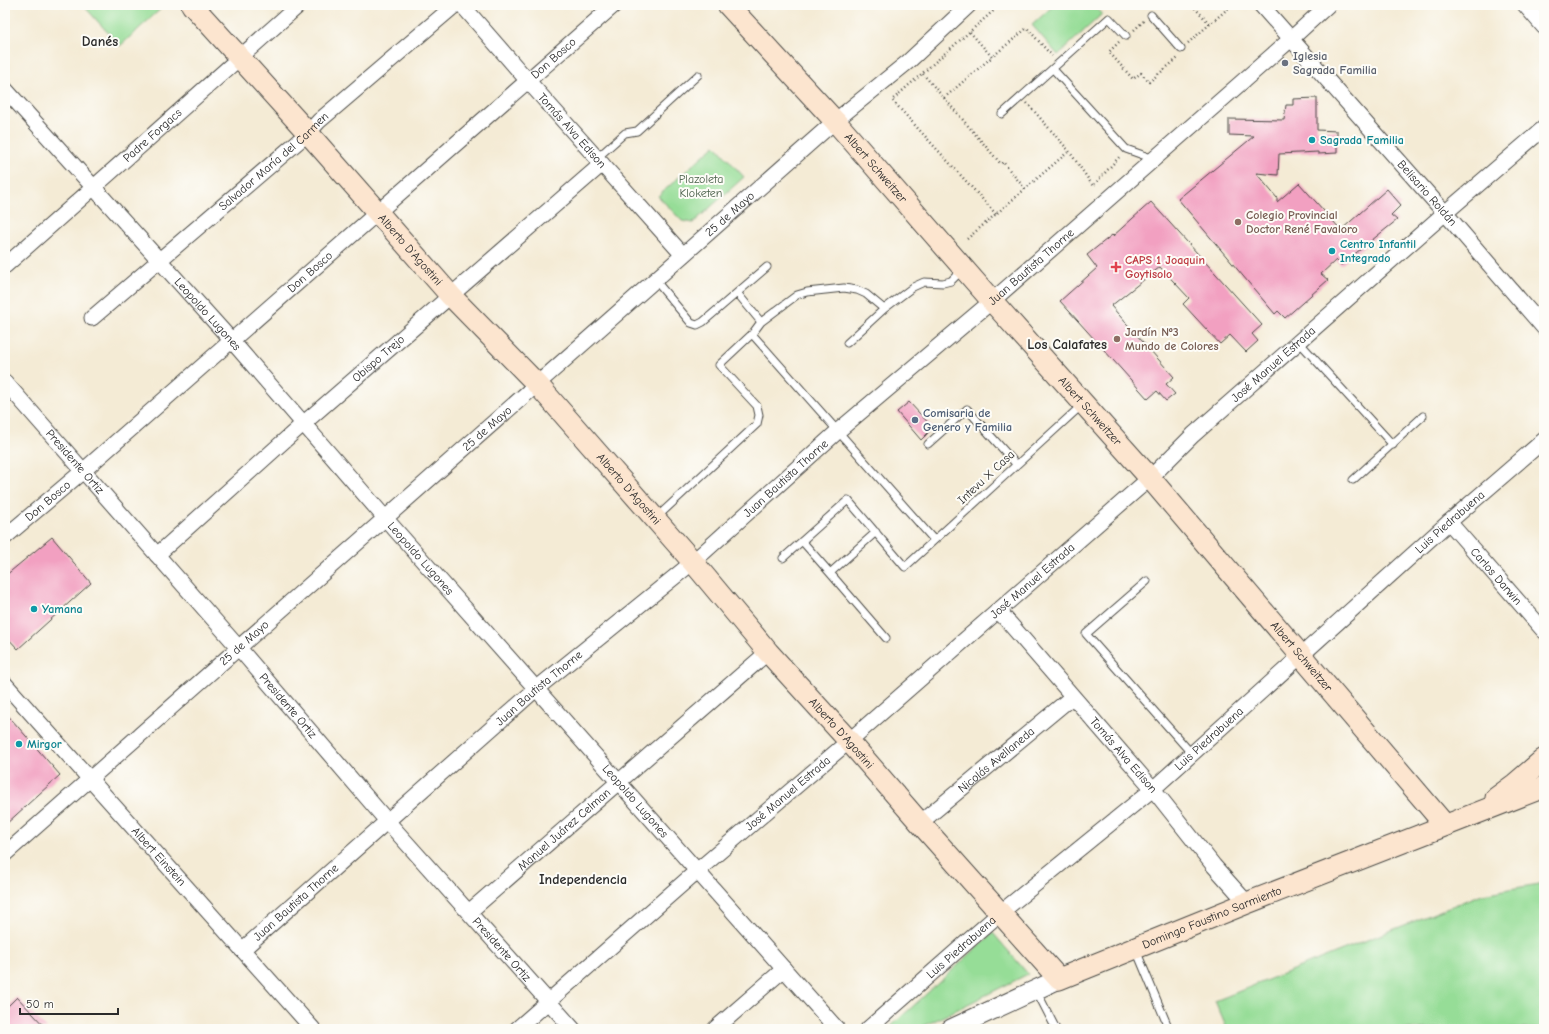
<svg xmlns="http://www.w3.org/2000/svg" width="1549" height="1034" font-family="'Comic Neue',sans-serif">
	<rect width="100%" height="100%" fill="#fdfcf7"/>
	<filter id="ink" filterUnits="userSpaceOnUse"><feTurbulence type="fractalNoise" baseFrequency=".025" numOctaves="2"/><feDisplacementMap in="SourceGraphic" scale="8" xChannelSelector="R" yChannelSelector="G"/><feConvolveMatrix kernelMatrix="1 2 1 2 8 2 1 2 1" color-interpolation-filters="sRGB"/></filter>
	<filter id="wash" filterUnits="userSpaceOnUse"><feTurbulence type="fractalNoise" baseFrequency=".012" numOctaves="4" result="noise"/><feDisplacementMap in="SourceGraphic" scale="16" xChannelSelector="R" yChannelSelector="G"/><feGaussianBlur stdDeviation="0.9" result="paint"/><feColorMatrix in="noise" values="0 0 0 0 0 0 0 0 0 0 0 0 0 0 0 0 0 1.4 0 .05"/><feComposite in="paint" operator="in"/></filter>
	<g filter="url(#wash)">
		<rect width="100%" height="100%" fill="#f4ebd5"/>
		<!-- green -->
		<path fill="#96dd97" stroke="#608461" d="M83,5h82l-45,41z
			M1054,5h40l8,9 -44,41 -26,-30z
			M715,145l29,32 -51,46 -11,-2 -24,-25z
			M1544,883v146h-317l-12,-28 267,-107z
			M993,933l35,41 -110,55h-30z"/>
		<g id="blocks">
			<!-- building -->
			<path fill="#f2a0c1" d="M1317,98v32l20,1v22l-19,1v-2l-39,2 -1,21 -22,-2 21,25v4l22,-19 42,47 46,-41 14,16 -10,10 6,5 -56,45 -5,-5 -15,14 7,6 -43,38 -7,-7 -3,3 -97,-115 76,-63 -25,-1v-16l55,1 2,-15h7v-6z
				M1151,202l111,123 -10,9 6,7 -12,11 -16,-17 -10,9 -37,-40 6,-6 -29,-31 -24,19 -25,20 63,71 -8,7 9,10 -9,7 -9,-10 -9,8 -88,-98 37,-33 -10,-13 25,-20 1,1z
				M909,402l24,26 -12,12 -24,-28z
				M52,537l39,46 -73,66 -13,-14v-59z
				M5,712l55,63 -55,50z
				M17,997l30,32h-42v-20z"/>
		</g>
	</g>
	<g filter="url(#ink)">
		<use href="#blocks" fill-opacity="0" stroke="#494844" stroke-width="1"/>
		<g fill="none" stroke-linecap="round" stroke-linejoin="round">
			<!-- service casing -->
			<g stroke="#494844" stroke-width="9">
				<path id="service" d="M1151,15l30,34
					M1053,69l73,80 28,10
					M1002,114l107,-96 17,18
					M597,158l28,-25 12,-2 61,-56
					M655,280l36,43 6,2 6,-3 64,-55
					M738,294l23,28
					M752,334l182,206
					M1299,342l94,103
					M847,343l37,-34 29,-22 11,-5 19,1 8,-2 11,-11
					M928,444l39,-35 49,55
					M1353,480l70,-64
					M656,518l101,-94 2,-9 -2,-9 -38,-41 33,-31 9,-12 36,-27 10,-3 37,-4 13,2 9,4 18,15
					M876,532l-46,41 56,65
					M802,541l28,32
					M783,558l65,-58 57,67 177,-162
					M1147,581l-61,53 106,120
					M1136,950l33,79
					M1036,990l20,39"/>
			</g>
			<!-- minor casing -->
			<g stroke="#494844" stroke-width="17">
				<g id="minor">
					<path id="s1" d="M462,5l66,76 155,174"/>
					<path id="s2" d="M1261,5l184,208 99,115"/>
					<path d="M1525,5l19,22"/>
					<path id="s3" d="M5,89l227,252 153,177 452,511"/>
					<path id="s4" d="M5,266l294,-261"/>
					<path id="s5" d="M92,318l216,-185 11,-12 136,-116"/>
					<path id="s6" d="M5,382l233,265 149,174 186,208"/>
					<path id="s7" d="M1449,522l95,109"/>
					<path id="s8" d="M5,537l78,-66 531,-466"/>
					<path id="s9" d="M157,555l147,-132 298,-259"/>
					<path id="s10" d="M998,610l155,179 61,77 33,37"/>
					<path id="s11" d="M5,684l308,345"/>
					<path id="s12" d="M920,823l152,-126"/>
					<path id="s13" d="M5,854l830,-733 74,-60 60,-56"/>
					<path id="s14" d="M469,912l299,-260"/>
					<path id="s15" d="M242,950l294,-261 157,-127 145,-131 154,-130 299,-262 37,-34"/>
					<path id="s16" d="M517,1029l180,-158 152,-130 301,-263 43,-43 252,-222 99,-85"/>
					<path d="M715,1029l69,-60"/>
					<path id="s17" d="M868,1029l132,-116 153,-124 296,-267 95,-82"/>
				</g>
			</g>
			<!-- tertiary casing -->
			<g stroke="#494844" stroke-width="21">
				<path id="tertiary" d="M951,1029l108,-50"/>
			</g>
			<!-- secondary casing -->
			<g stroke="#494844" stroke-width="23">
				<g id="secondary">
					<path id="s18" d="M192,5l116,128 143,163 86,88 156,178 75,90 81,89 71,82 139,156 188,-76 297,-116"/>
					<path id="s19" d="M728,5l107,116 157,180 158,177 295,347"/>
					<path d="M1496,798l19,-14 29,-25"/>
				</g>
			</g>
			<!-- path -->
			<path stroke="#494844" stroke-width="2.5" stroke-dasharray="1 3" stroke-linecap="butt" d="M1192,5l18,19
				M1134,30l11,-10
				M970,32l22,25 35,-29 25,28
				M1119,42l-10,10 24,27 8,-6 8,9 29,-24
				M1188,43l44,-38
				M923,74l21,24 48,-41
				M944,98l57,66 2,-2 22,27
				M1027,103l42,48 24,35 28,-31
				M996,214l-104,-114 108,-95
				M967,239l102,-88"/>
			<!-- service -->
			<use href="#service" stroke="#fff" stroke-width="7"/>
			<!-- minor -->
			<use href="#minor" stroke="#fff" stroke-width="15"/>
			<!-- tertiary -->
			<use href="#tertiary" stroke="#fff" stroke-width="19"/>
			<!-- secondary -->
			<use href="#secondary" stroke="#fce5cf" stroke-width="21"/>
		</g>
	</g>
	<!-- markers -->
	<circle fill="#6b7280" stroke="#fdfcf7" stroke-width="1.5" cx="1285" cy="63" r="4"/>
	<g fill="#0f9aa8" stroke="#fdfcf7" stroke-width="1.5">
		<circle cx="1312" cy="140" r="4"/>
		<circle cx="1332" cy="251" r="4"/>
		<circle cx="34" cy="609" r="4"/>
		<circle cx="19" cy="744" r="4"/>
	</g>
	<g fill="#8d6e63" stroke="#fdfcf7" stroke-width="1.5">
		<circle cx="1238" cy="222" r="4"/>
		<circle cx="1117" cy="339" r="4"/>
	</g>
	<path fill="#e0444e" stroke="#fdfcf7" stroke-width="1.5" d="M1114 261h4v4h4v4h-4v4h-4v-4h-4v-4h4z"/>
	<circle fill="#5c6f8a" stroke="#fdfcf7" stroke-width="1.5" cx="915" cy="420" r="4"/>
	<g text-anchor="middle" stroke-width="4" stroke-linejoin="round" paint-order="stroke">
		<!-- worship labels -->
		<g font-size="12" font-weight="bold" fill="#5b616d" stroke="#fdfcf7" text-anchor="start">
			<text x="1293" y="60">Iglesia<tspan x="1293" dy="14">Sagrada Familia</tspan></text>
		</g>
		<!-- street labels -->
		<g font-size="12" fill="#2b2b2b" stroke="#fdfcf7">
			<text dy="4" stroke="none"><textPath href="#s8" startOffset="728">Don Bosco</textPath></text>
			<text dy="4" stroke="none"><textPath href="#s1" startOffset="167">Tomás Alva Edison</textPath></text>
			<text dy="4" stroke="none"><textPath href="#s4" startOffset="197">Padre Forgacs</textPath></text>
			<text dy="4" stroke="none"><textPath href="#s5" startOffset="240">Salvador María del Carmen</textPath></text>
			<text dy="4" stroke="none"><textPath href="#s19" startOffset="220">Albert Schweitzer</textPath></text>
			<text dy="4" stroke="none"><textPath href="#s2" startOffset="251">Belisario Roldán</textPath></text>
			<text dy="4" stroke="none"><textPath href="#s13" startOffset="967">25 de Mayo</textPath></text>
			<text dy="4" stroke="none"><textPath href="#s18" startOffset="328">Alberto D'Agostini</textPath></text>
			<text dy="4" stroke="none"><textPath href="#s15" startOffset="1044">Juan Bautista Thorne</textPath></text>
			<text dy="4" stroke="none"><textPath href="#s8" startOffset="404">Don Bosco</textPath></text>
			<text dy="4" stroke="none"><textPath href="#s3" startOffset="303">Leopoldo Lugones</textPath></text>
			<text dy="4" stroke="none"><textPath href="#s9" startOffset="296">Obispo Trejo</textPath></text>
			<text dy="4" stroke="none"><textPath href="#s16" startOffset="1007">José Manuel Estrada</textPath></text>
			<text dy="4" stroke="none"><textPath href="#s19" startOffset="544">Albert Schweitzer</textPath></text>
			<text dy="4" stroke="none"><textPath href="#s13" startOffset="643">25 de Mayo</textPath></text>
			<text dy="4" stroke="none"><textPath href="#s6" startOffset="106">Presidente Ortiz</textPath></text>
			<text transform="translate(986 477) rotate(-43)" y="4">Intevu X Casa</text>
			<text dy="4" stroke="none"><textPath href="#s15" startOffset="720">Juan Bautista Thorne</textPath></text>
			<text dy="4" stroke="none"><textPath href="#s18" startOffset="652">Alberto D'Agostini</textPath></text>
			<text dy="4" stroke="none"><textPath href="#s8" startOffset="56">Don Bosco</textPath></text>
			<text dy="4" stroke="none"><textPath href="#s17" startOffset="772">Luis Piedrabuena</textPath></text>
			<text dy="4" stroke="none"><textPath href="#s3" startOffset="627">Leopoldo Lugones</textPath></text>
			<text dy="4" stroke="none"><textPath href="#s7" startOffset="72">Carlos Darwin</textPath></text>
			<text dy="4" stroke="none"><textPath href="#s16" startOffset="683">José Manuel Estrada</textPath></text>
			<text dy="4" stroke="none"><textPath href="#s13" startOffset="319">25 de Mayo</textPath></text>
			<text dy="4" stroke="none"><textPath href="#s19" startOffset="868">Albert Schweitzer</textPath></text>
			<text dy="4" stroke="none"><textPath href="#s15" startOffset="396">Juan Bautista Thorne</textPath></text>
			<text dy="4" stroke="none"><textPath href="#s6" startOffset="430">Presidente Ortiz</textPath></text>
			<text dy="4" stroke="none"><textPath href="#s18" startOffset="976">Alberto D'Agostini</textPath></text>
			<text dy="4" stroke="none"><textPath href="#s17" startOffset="448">Luis Piedrabuena</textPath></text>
			<text dy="4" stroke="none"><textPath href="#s10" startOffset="192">Tomás Alva Edison</textPath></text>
			<text dy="4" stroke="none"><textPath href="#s12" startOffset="99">Nicolás Avellaneda</textPath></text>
			<text dy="4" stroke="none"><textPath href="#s16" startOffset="359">José Manuel Estrada</textPath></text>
			<text dy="4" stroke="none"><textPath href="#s3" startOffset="951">Leopoldo Lugones</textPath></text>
			<text dy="4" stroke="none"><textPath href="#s14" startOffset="126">Manuel Juárez Celman</textPath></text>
			<text dy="4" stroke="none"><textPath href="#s11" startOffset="231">Albert Einstein</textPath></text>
			<text dy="4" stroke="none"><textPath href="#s15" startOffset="72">Juan Bautista Thorne</textPath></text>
			<text dy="4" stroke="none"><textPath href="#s18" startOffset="1469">Domingo Faustino Sarmiento</textPath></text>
			<text dy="4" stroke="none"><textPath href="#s17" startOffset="124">Luis Piedrabuena</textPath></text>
			<text dy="4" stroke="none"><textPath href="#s6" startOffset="754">Presidente Ortiz</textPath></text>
		</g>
		<!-- culture labels -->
		<g font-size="12" font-weight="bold" fill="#0d838f" stroke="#fdfcf7" text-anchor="start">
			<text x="1320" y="144">Sagrada Familia</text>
			<text x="1340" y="248">Centro Infantil<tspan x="1340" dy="14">Integrado</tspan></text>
			<text x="42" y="613">Yamana</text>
			<text x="27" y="748">Mirgor</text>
		</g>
		<!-- park labels -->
		<g font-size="12" fill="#4b604b" stroke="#fdfcf7">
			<text x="701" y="183">Plazoleta<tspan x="701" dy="14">Kloketen</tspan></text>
		</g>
		<!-- education labels -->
		<g font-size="12" font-weight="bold" fill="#785e54" stroke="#fdfcf7" text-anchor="start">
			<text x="1246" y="219">Colegio Provincial<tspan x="1246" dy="14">Doctor René Favaloro</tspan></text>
			<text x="1125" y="336">Jardín Nº3<tspan x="1125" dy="14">Mundo de Colores</tspan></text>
		</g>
		<!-- health labels -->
		<g font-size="12" font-weight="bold" fill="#be3a42" stroke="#fdfcf7" text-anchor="start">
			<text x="1125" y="264">CAPS 1 Joaquin<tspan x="1125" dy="14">Goytisolo</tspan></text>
		</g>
		<!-- service labels -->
		<g font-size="12" font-weight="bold" fill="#4e5e75" stroke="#fdfcf7" text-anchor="start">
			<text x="923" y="417">Comisaria de<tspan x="923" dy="14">Genero y Familia</tspan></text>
		</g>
		<!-- quarter labels -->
		<g font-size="14" font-weight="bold" fill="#2b2b2b" stroke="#fdfcf7">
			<text x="100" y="46">Danés</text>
			<text x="1067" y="349">Los Calafates</text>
			<text x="583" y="884">Independencia</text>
		</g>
	</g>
	<!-- margin -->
	<rect width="1549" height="1034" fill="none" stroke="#fdfcf7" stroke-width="20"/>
	<!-- scale -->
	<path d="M20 1008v6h98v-6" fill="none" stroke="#2b2b2b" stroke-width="2"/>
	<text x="26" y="1008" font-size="12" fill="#2b2b2b" stroke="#fdfcf7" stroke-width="3" paint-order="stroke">50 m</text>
</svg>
